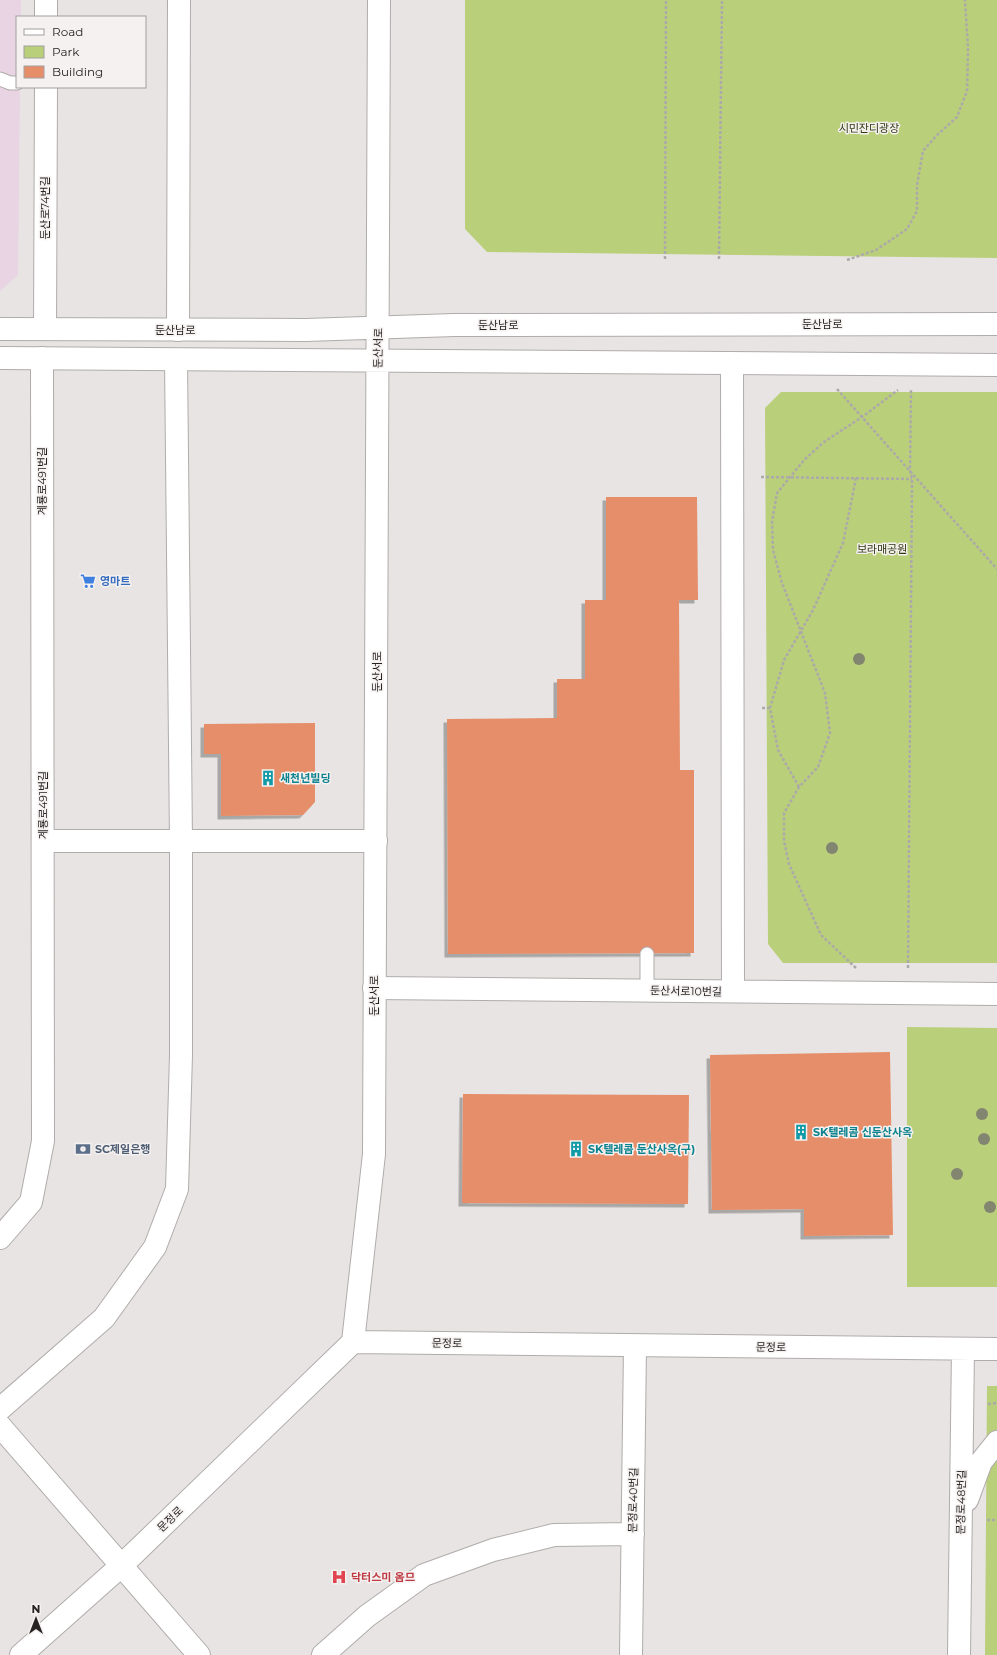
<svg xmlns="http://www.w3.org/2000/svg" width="997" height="1655" font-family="Montserrat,'Noto Sans KR',sans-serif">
	<defs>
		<filter id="shadow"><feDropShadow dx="-3.5" dy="3.5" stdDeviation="0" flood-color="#0004"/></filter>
	</defs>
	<rect width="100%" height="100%" fill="#e7e4e3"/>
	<!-- education -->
	<path fill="#e8d4e3" d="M0,0h21v17h-4v70h3l-2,188 -18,16z"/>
	<!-- green -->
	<path fill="#bacf79" d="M465,0h532v258l-510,-6 -22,-23z
		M781,392h216v571h-214l-15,-19 -3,-536z
		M907,1027l90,1v259h-90z
		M987,1386h10v269h-12z"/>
	<!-- building -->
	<path fill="#e68e69" filter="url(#shadow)" d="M606,497h91l1,103h-19l1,170h14v183l-246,1 -1,-235 110,-1v-39h28v-79h21z
		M315,723v79l-12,13 -82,1v-62h-17v-30z
		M890,1052l3,183 -89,1v-27l-92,1 -2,-155z
		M463,1094l226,1 -1,109 -226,-1z"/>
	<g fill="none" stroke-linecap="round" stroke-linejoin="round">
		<!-- lane casing -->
		<g stroke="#b0acab" stroke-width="15">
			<path id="lane" d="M0,79l10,4h7
				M647,954v36"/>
		</g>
		<!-- street casing -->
		<g stroke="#b0acab" stroke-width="24">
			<path id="street" d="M46,17v-17
				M45,329l1,-242
				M178,330l1,-330
				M732,364l1,627
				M43,841h333
				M374,988l623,6
				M0,1238l31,-36 12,-61 -1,-783
				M0,1409l104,-91 51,-71 22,-58 4,-134v-214l-5,-481
				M0,1426l199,229
				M323,1655l44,-39 57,-41 69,-25 61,-15 79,-1
				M631,1655l4,-309"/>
		</g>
		<!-- secondary casing -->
		<g stroke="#b0acab" stroke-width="24">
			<path id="secondary" d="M0,329l306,1 148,-5 543,-1
				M0,358l997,7
				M353,1342l21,-188 5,-1154
				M967,1500l14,-38 16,-20
				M21,1655l100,-89 232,-224 644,7
				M959,1655l4,-306"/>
		</g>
		<!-- path -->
		<path stroke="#acaaa9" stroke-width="2.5" stroke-dasharray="3 2" stroke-linecap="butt" d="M665,259l1,-259
			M719,259l3,-259
			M847,260l29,-10 31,-21 10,-18v-26l6,-34 13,-15 21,-19 10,-26 1,-43 -3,-48
			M837,389l160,180
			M761,477l151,2
			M762,708h8
			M799,787l-21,-37 -8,-42 14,-48 29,-50 30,-67 13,-65
			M856,968l-35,-33 -32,-71 -5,-23v-28l15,-26 19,-20 12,-34 -5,-40 -43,-110 -9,-33 -1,-28 5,-29 28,-34 19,-17 38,-25 36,-27
			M908,968l4,-489 -2,-8 1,-82
			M988,1404l9,-1
			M987,1520h10"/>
		<!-- lane -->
		<use href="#lane" stroke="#fff" stroke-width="13"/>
		<!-- street -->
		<use href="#street" stroke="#fff" stroke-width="22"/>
		<!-- secondary -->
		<use href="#secondary" stroke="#fff" stroke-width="22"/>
	</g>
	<!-- trees -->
	<g fill="#828570">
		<circle cx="859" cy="659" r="6"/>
		<circle cx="832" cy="848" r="6"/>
		<circle cx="982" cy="1114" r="6"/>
		<circle cx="984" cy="1139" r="6"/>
		<circle cx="957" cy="1174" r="6"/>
		<circle cx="990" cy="1207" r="6"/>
	</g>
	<!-- icons -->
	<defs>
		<g id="supermarket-bare" transform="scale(1.2)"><path d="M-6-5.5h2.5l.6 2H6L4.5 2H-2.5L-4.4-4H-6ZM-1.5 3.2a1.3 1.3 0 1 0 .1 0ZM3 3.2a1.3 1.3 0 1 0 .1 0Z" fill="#3f7fe0" stroke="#f5f1f0" stroke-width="2.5" paint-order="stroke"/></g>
		<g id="building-bare" transform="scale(1.2)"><path d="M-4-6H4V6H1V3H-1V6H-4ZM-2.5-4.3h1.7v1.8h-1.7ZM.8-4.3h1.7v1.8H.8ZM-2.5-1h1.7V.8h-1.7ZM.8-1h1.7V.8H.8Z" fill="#0f9aa8" stroke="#f5f1f0" stroke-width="2.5" paint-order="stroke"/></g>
		<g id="bank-bare" transform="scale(1.2)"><path d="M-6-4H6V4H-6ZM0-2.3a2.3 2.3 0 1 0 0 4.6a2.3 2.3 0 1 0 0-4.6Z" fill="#5c6f8a" stroke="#f5f1f0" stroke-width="2.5" paint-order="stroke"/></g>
		<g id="hospital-bare" transform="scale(1.2)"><path d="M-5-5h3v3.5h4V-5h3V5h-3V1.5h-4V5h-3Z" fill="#e0444e" stroke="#f5f1f0" stroke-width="2.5" paint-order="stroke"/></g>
	</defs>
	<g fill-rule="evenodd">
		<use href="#supermarket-bare" x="88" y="581"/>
		<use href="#building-bare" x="268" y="778"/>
		<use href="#building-bare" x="801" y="1132"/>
		<use href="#bank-bare" x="83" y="1149"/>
		<use href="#building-bare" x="576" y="1149"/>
		<use href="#hospital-bare" x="339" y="1577"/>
	</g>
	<g text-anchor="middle" stroke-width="3" stroke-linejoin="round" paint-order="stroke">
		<!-- park labels -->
		<g font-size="11" fill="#303812" stroke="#f5f1f0">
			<text x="869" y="132">시민잔디광장</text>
			<text x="882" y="553">보라매공원</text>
		</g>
		<!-- street labels -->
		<g font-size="11" fill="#252423" stroke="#f5f1f0">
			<text transform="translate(45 208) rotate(-90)" y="4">둔산로74번길</text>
			<text x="822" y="328">둔산남로</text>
			<text x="498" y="329">둔산남로</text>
			<text x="175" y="334">둔산남로</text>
			<text transform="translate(378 348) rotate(-89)" y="4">둔산서로</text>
			<text transform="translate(42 481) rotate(-90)" y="4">계룡로491번길</text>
			<text transform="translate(377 672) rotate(-90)" y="4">둔산서로</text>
			<text transform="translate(43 805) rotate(-90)" y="4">계룡로491번길</text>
			<text transform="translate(686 991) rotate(1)" y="4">둔산서로10번길</text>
			<text transform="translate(374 996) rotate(-90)" y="4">둔산서로</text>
			<text transform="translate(447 1343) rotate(1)" y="4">문정로</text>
			<text transform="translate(771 1347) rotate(1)" y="4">문정로</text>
			<text transform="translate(633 1500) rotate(-89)" y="4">문정로40번길</text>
			<text transform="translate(961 1502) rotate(-89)" y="4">문정로48번길</text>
			<text transform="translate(170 1519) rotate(-44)" y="4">문정로</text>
		</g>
		<!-- shop labels -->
		<g font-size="11" font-weight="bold" fill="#366cbe" stroke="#f5f1f0" text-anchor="start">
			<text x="100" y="585">영마트</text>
		</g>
		<!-- culture labels -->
		<g font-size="11" font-weight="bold" fill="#0d838f" stroke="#f5f1f0" text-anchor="start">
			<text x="280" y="782">새천년빌딩</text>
			<text x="813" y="1136">SK텔레콤 신둔산사옥</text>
			<text x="588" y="1153">SK텔레콤 둔산사옥(구)</text>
		</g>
		<!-- service labels -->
		<g font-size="11" font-weight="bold" fill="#4e5e75" stroke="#f5f1f0" text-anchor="start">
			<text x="95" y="1153">SC제일은행</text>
		</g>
		<!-- health labels -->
		<g font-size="11" font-weight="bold" fill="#be3a42" stroke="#f5f1f0" text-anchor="start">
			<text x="351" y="1581">닥터스미 옴므</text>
		</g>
	</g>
	<!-- legend -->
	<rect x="16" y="16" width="130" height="72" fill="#f5f1f0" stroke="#a29f9e"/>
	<rect x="24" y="29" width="20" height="6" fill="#ffffff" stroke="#a29f9e"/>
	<text x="52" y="36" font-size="12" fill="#252423">Road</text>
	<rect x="24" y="46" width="20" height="12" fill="#bacf79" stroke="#a29f9e"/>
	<text x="52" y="56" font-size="12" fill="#252423">Park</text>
	<rect x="24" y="66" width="20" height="12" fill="#e68e69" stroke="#a29f9e"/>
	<text x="52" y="76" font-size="12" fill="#252423">Building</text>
	<!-- north arrow -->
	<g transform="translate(36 1619)" stroke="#f5f1f0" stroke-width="3" paint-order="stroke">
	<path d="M0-3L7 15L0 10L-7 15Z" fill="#252423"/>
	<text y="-6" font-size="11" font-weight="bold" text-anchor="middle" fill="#252423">N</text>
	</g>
</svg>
